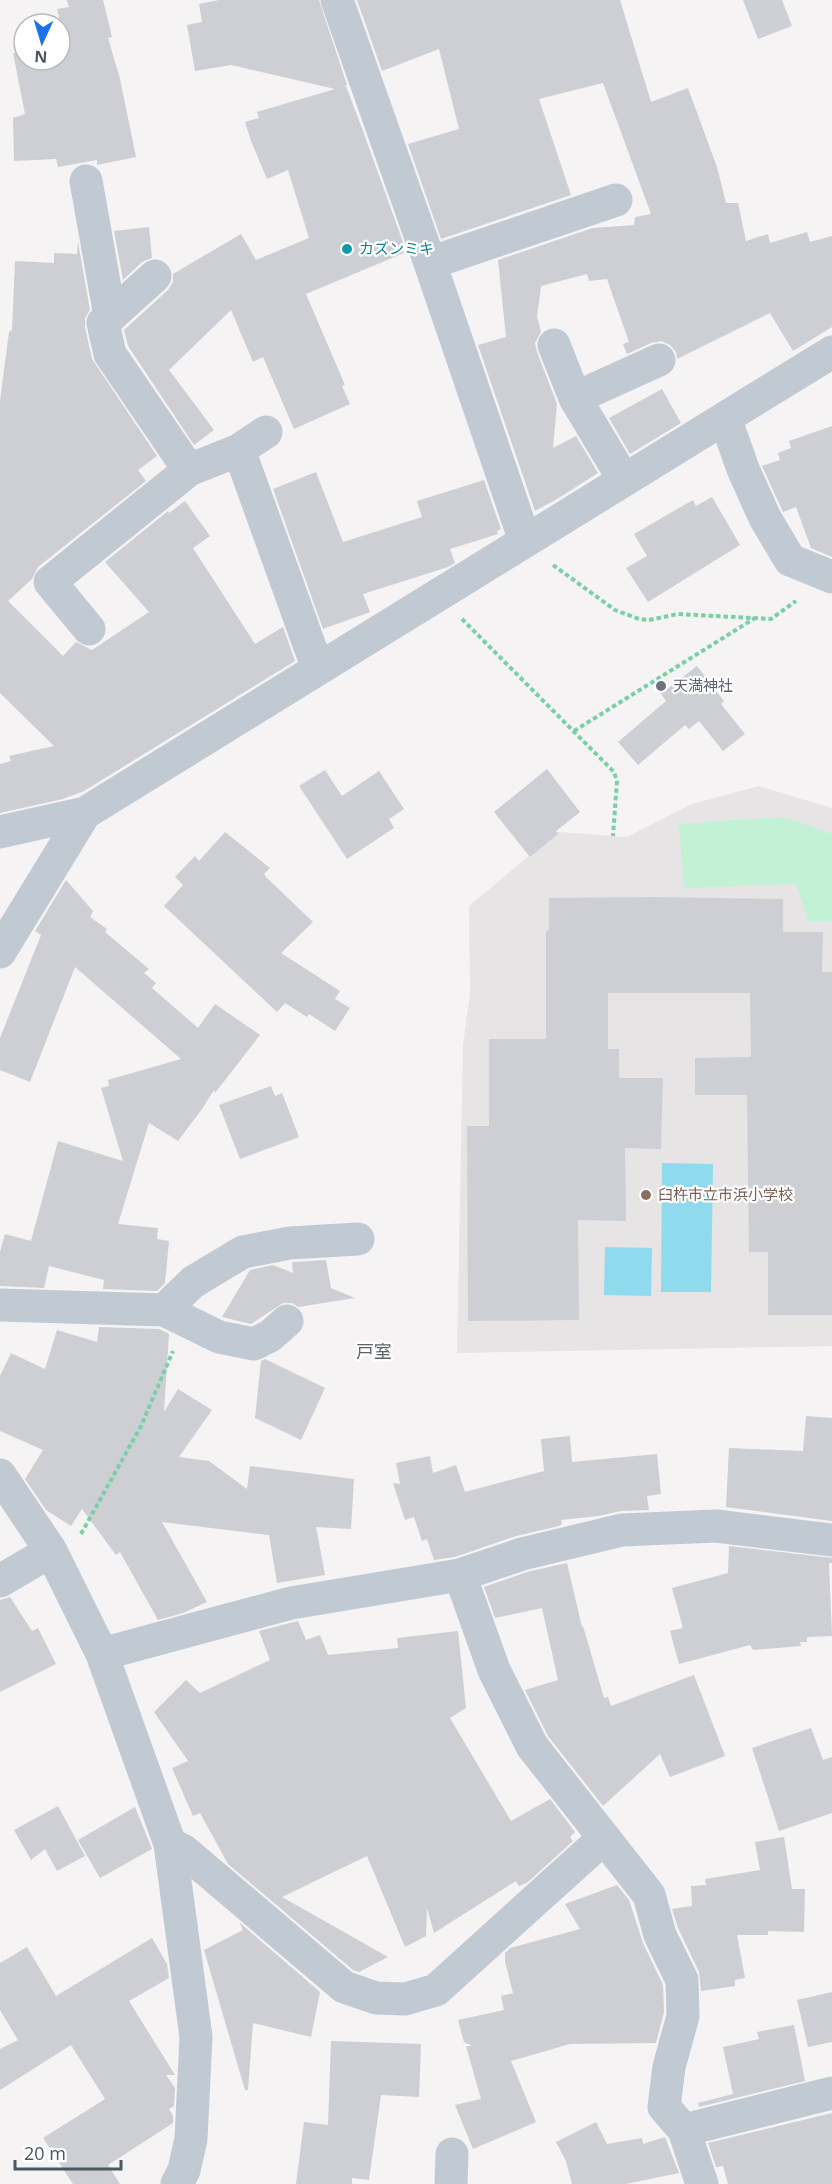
<svg xmlns="http://www.w3.org/2000/svg" width="832" height="2184" font-family="'Open Sans','Noto Sans JP',sans-serif">
	<rect width="100%" height="100%" fill="#f5f3f3"/>
	<!-- education -->
	<path fill="#e6e4e5" d="M759,786l73,22v538l-375,7 6,-308 7,-51 -1,-88 89,-74 69,5 65,-33z"/>
	<!-- green -->
	<path fill="#c3f1d5" d="M784,817l48,17v87h-24l-12,-37 -112,4 -5,-64z"/>
	<!-- water -->
	<path fill="#90daee" d="M662,1163l51,1 -2,128h-50z
		M605,1247l47,1 -1,48 -47,-1z"/>
	<!-- building -->
	<path fill="#cdcfd5" d="M67,0h36l9,37 -4,1 12,41 16,78 -39,8v-5l-39,7 -2,-8 -42,2 -1,-43 12,-4 -12,-61 11,-2v9h36v-16l5,-2 -8,-33 12,-2z
		M219,0h100l28,85 -5,2 4,-1 17,45 41,114 -3,1 3,7 -98,41 39,91 -3,1 8,18 -56,25 -31,-72 -10,5 -22,-52 -62,60 45,60 -20,15 -66,-99 -4,-16 44,-40 5,-8v-8l68,-40 15,26 53,-22 -21,-68 -21,9 -16,-38 -6,-19 14,-4 -2,-6 78,-23 -104,-24 -36,6 -8,-46 15,-3 -3,-18z
		M357,0h263l31,102 37,-14 29,79 9,36h12l8,38 22,-7 2,9 37,-11 3,10 22,-6v91l-39,24 -23,-38 -93,46 -1,-7 -6,-7 -9,-4 -10,2 -24,11 -4,-10 6,-2 -22,-63 -18,2 -2,-7 -46,12 -4,31 4,15 -6,11 2,9 20,52 -4,44 23,-12 22,37 -41,26 -22,12 -57,-166 28,-8 -8,-77 95,-32 41,-3 1,-8 16,-3 -48,-131 -64,16 32,96 -130,44 -33,-95 51,-15 -20,-80 -57,22z
		M743,0h39l10,26 -34,13z
		M149,227l3,31 -10,4 -19,18 -9,-49z
		M78,242l12,68 -5,8v9l7,32 65,97 -19,14 8,11 -108,86 -6,12 -24,22 55,55 13,-14 16,8 57,-38 -44,-50 63,-51 1,2 16,-12 25,35 -17,12 62,96 28,-17 12,34 -211,130 -21,8 -63,14v-49l11,-3 -2,-5 45,-10 -54,-53v-292l9,-69 3,-2 3,-69 39,2v-10l23,1z
		M662,389l19,34 -51,31 -21,-36z
		M832,426v131l-21,-9 -15,-41 -13,5 -21,-46 18,-6 -2,-7 13,-5 -2,-7z
		M316,472l27,70 79,-25 -5,-16 67,-21 17,49 -4,2 1,3 -48,15 5,14 -7,4 -85,27 7,18 -47,17 -50,-140z
		M712,497l28,48 -92,57 -22,-34 21,-12 -13,-22 59,-34 3,6z
		M697,666l27,35 -3,3 24,30 -22,17 -24,-30 -10,8 -4,-4 -47,40 -20,-23 48,-41 -5,-7z
		M547,769l33,43 -24,19 2,3 -28,23 -36,-45z
		M325,770l17,26 37,-25 25,38 -15,10 5,9 -47,31 -48,-73z
		M225,832l45,36 -6,6 3,4 46,44 -32,31 59,38 -5,8 15,9 -15,23 -26,-17 -2,3 -22,-14 -8,9 -113,-106 19,-21 -8,-8 20,-21 4,5z
		M66,880l27,31 -3,6 17,12 -2,3 44,37 -5,4 12,10 -4,5 46,40 17,-24 45,31 -45,58 -1,-3 -12,19 -24,32 -29,-18 -31,101 40,4 -1,11 12,2 -4,42 -8,8 -54,-2 1,-9 -55,-14 -5,22 -44,-2v-34l5,-18 26,7 27,-100 65,20 -22,-73 8,-2 -1,-6 73,-21 -106,-92 -45,115 -30,-12v-32l41,-103 -6,-4z
		M652,897l131,2v33h40l-1,40h10v343h-64v-63h-19l-2,-157h-52v-37l56,-1 -1,-64h-142v56h11v29h44l-2,71 -36,-1 1,73 -48,-1 1,100 -111,1 -1,-195h22v-87h57v-108l3,-1v-32z
		M271,1086l4,10 7,-3 17,44 -59,22 -21,-54z
		M326,1260l5,28 24,10 -57,9 -6,-4h-9l-32,21 -29,-7 28,-47 23,-5 20,8 -1,-11z
		M99,1327l60,2 10,5 -5,78 14,-23 34,21 -33,47 30,4 38,28 3,-23 104,13 -3,50 -35,-2 9,48 -48,8 -8,-48 -107,-13 45,80 -24,11 -25,7 -38,-68 -4,3 -34,-46 -11,17 -25,-16 -21,-31 18,-29 -43,-19v-55l11,-23 34,16 12,-39 40,12z
		M265,1359l60,29 -24,52 -46,-22 6,-57z
		M806,1416l26,2v103l-106,-14 3,-59 74,3z
		M570,1436l2,26 85,-8 4,40 -14,2 2,14 -28,1 -23,5 -37,4 1,4 -3,2 -43,10 -61,21 -21,3 -7,-21 -5,2 -8,-24 -9,3 -12,-37 7,1 -4,-21 34,-7 3,17 23,-8 9,27 79,-21 -3,-32z
		M729,1546l103,12v5h-3l3,73 -25,1v5h-7l1,4 -48,4 -3,-5 -71,19 -9,-33 13,-3 -11,-40 56,-15z
		M567,1563l15,64 1,-1 21,72 4,-1 3,9 83,-31 31,81 -55,21 -10,-23 -57,52 -55,-70 -23,-46 33,-10 -16,-72 -47,10 -11,-31 43,-15z
		M10,1597l22,34 6,-3 18,36 -56,28v-92z
		M298,1621l8,19 14,-5 8,20 70,-7 -1,-10 61,-7 8,77 -16,10 61,103 39,-22 25,33 -5,5 3,4 -45,41 -9,4 -3,-5 -82,52 -7,-25 -1,28 -21,11 -38,-91 -85,41 106,60 -29,15 -6,-2 -125,-106 -28,-51 -7,3 -21,-48 16,-7 -34,-49 32,-32 14,13 70,-33 -11,-29z
		M811,1728l12,32 9,-3v56l-53,18 -27,-83z
		M58,1806l27,50 -28,15 -12,-22 -14,11 -17,-30z
		M135,1807l17,42 -52,29 -22,-38z
		M784,1837l8,52h13l-1,43 -36,-1v4h-31l8,43 -10,2v6l-34,5 -2,-19 -21,-44 -6,-19 20,-3 -1,-20 15,-1 -1,-6 55,-9 -5,-28z
		M617,1885l12,15 14,43 20,42 1,27 -8,31 -86,1 -59,17 25,61 -63,27 -18,-44 26,-6 -15,-53h6l-8,-4 -6,-22 46,-10 -3,-14 12,-3 -8,-32v-8l5,-5 70,-19 -15,-25z
		M239,1922l81,70 -9,45 -58,-14 -5,67h-3l-41,-140 39,-20z
		M152,1938l15,26 2,14 -40,23 46,74h-9l9,13 -1,18 -5,3 4,7v7l-65,42 12,19h-47l-30,-46 62,-39 -34,-54 -71,45v-41l18,-9 -18,-30v-47l27,-16 29,49z
		M832,1992v50l-24,5 -11,-47z
		M794,2025l11,56 -106,26 -1,-4 35,-9 -10,-47 36,-8 -2,-7z
		M331,2041l90,3 -2,53 -38,-2 -12,85 -17,-2v6h-56l8,-62 24,3z
		M832,2113v71h-104l-5,-18 -7,1 -8,-24z
		M596,2122l11,22 35,-6 1,6 22,-7 14,36 -53,11h-54l-6,-23 -10,-19z"/>
	<g fill="none" stroke-linecap="round" stroke-linejoin="round">
		<!-- path -->
		<path stroke="#7ad0a6" stroke-width="4" stroke-dasharray="4.5 3" stroke-linecap="butt" d="M553,565l62,45 24,9 10,1 29,-6 93,5 25,-18
			M462,619l152,153 3,9 -4,55
			M574,731l181,-113
			M81,1534l60,-108 32,-75"/>
		<!-- street -->
		<path stroke="#c1cad2" stroke-width="33" d="M337,0l93,263 95,278
			M86,181l24,135
			M430,263l186,-63
			M155,276l-52,47 7,31 79,116
			M554,345l21,53 49,82
			M575,398l84,-38
			M725,418l18,51 22,49 25,42 42,17
			M239,450l79,219
			M89,629l-39,-47 139,-112 50,-20 27,-18
			M0,832l85,-19 747,-461
			M0,952l85,-139
			M0,1305l164,5 55,27 35,7 16,-8 17,-15
			M164,1310l29,-28 50,-30 47,-9 68,-4
			M0,1475l51,76 51,103 68,190 26,193 -5,102 -7,31 -7,14
			M460,1575l34,95 38,76 117,149 11,40 22,45 1,36 -14,51 -5,40 20,23 18,54
			M0,1581l51,-30
			M102,1654l189,-51 169,-28 62,-21 100,-24 94,-4 116,14
			M170,1844l14,7 160,136 32,11 29,1 31,-9 168,-152
			M684,2130l148,-37
			M451,2184l1,-30"/>
	</g>
	<!-- markers -->
	<circle fill="#0f9aa8" stroke="#fff" stroke-width="2" cx="347" cy="249" r="6"/>
	<circle fill="#6b7280" stroke="#fff" stroke-width="2" cx="661" cy="686" r="6"/>
	<circle fill="#8d6e63" stroke="#fff" stroke-width="2" cx="646" cy="1195" r="6"/>
	<g text-anchor="middle" stroke-width="4.5" stroke-linejoin="round" paint-order="stroke">
		<!-- culture labels -->
		<g font-size="15" fill="#0d838f" stroke="#fff" text-anchor="start">
			<text x="359" y="254">カズンミキ</text>
		</g>
		<!-- worship labels -->
		<g font-size="15" fill="#5b616d" stroke="#fff" text-anchor="start">
			<text x="673" y="691">天満神社</text>
		</g>
		<!-- education labels -->
		<g font-size="15" fill="#785e54" stroke="#fff" text-anchor="start">
			<text x="658" y="1200">臼杵市立市浜小学校</text>
		</g>
		<!-- quarter labels -->
		<g font-size="18" fill="#5f6368" stroke="#fff">
			<text x="374" y="1358">戸室</text>
		</g>
	</g>
	<!-- north arrow -->
	<g transform="translate(42 42) rotate(184)"><circle r="28" fill="#ffffff" stroke="#b7bbc0" stroke-width="1.5"/>
	<path d="M0-4.5L10 22L0 15L-10 22Z" fill="#1a73e8"/>
	<text y="-9" font-size="16" font-weight="bold" text-anchor="middle" fill="#4a5661">N</text>
	</g>
	<!-- scale -->
	<path d="M15 2160v9h106v-9" fill="none" stroke="#4a5661" stroke-width="3"/>
	<text x="24" y="2160" font-size="18" fill="#4a5661" stroke="#ffffff" stroke-width="4.5" paint-order="stroke">20 m</text>
</svg>
